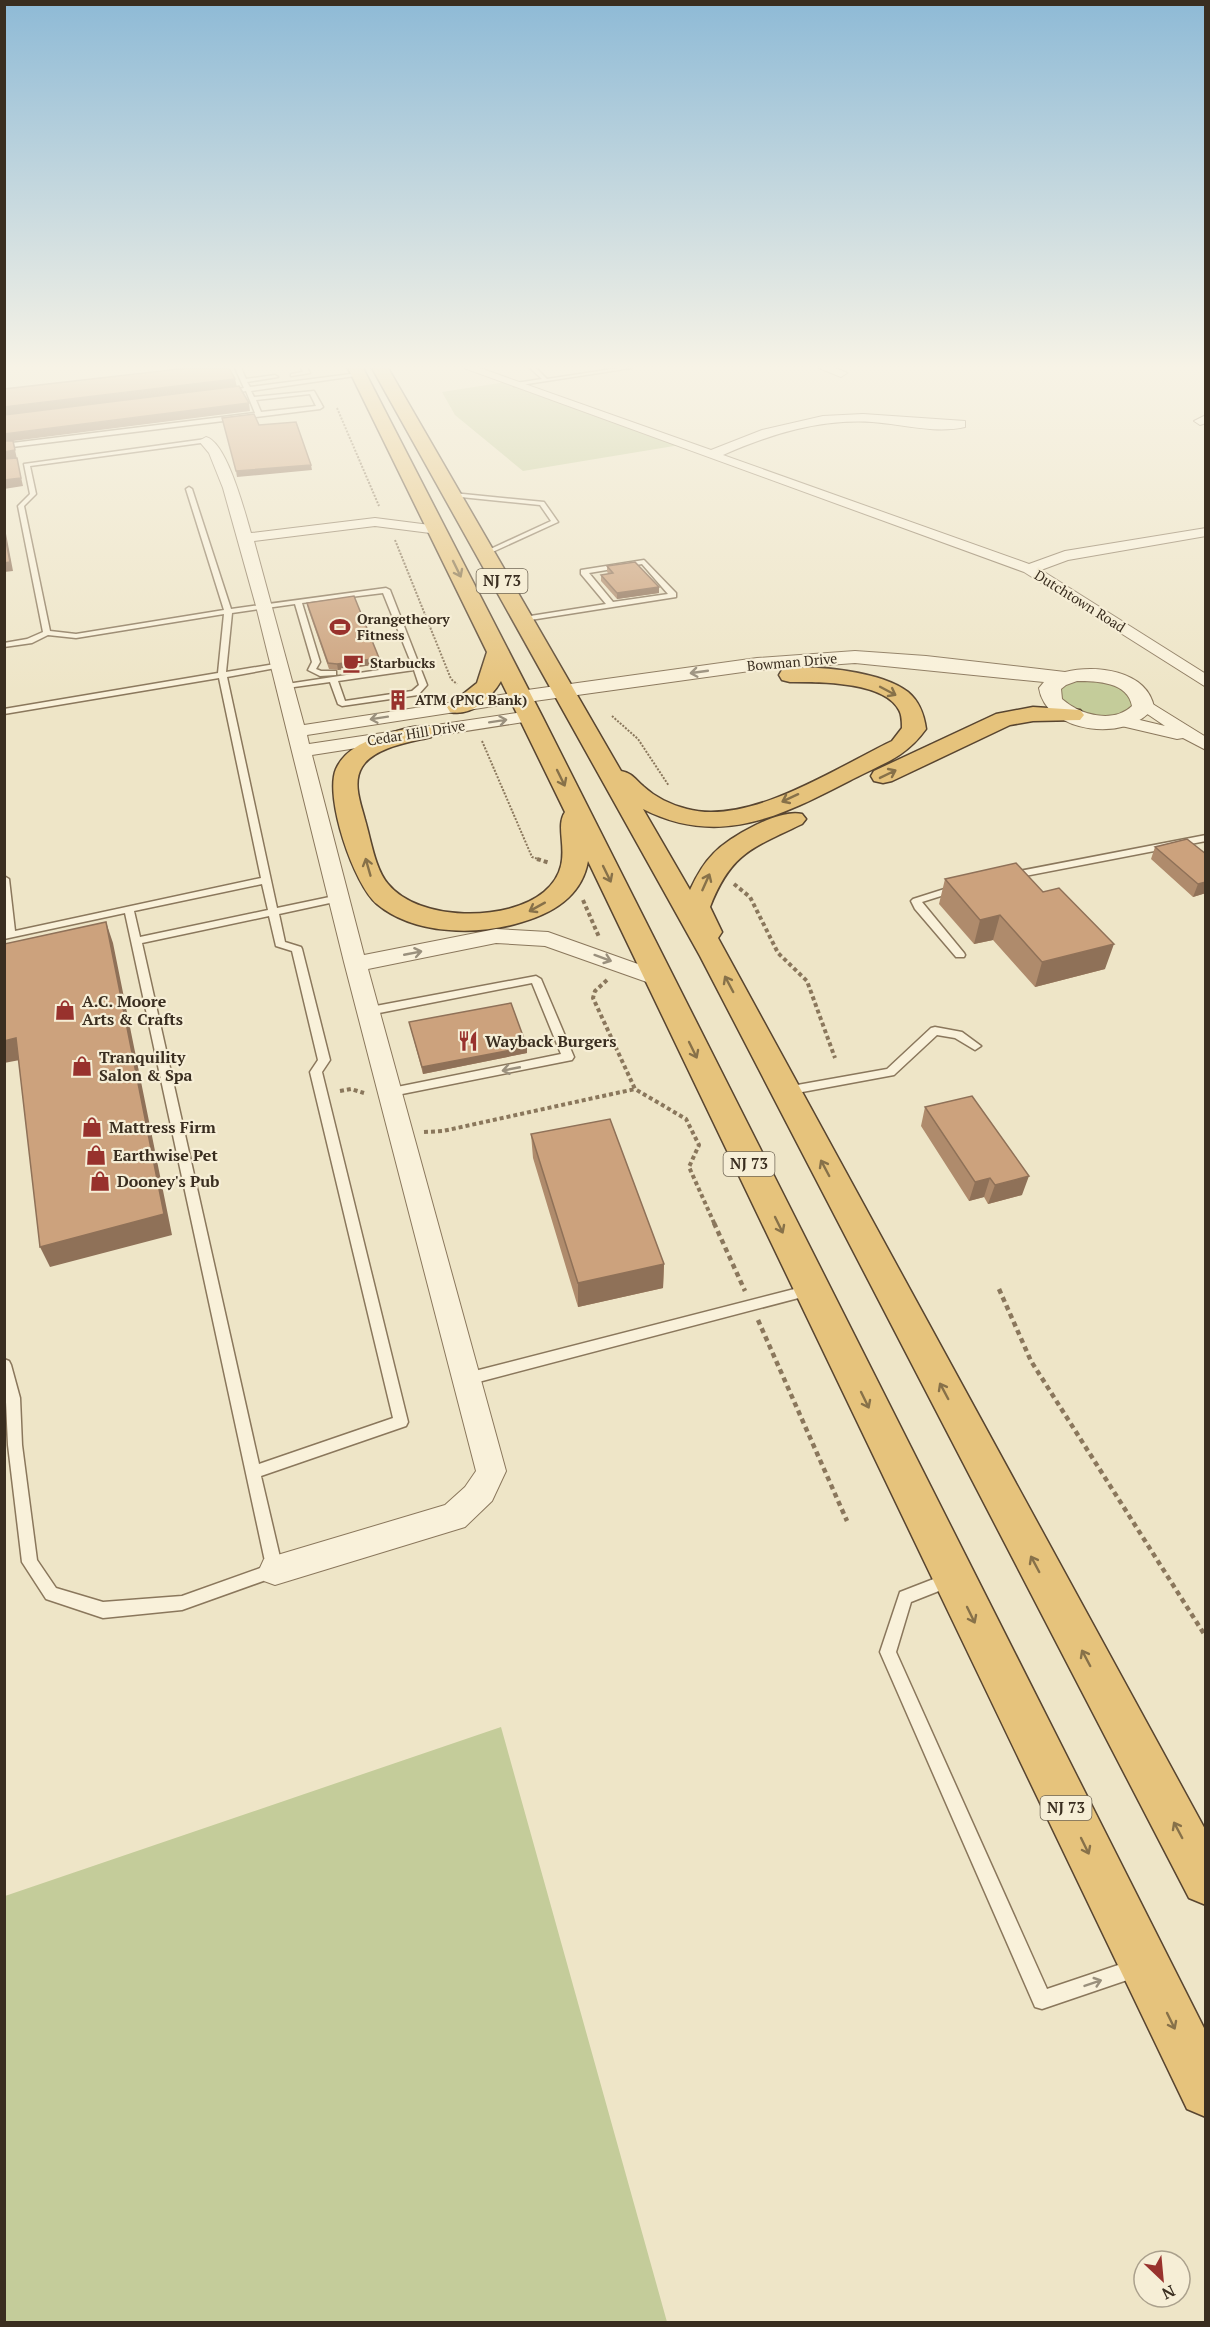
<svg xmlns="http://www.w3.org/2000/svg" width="1210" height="2327" font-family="'PT Serif',serif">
	<rect width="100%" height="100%" fill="#eee5c7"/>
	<!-- green -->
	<path fill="#c4cc9a" d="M506,382l174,63 -157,26 -68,-56 -13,-23z
		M1070,676l63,12 -1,29h-52l-30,-29z
		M501,1727l166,595h-662v-426z"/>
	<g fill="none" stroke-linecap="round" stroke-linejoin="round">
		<!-- service casing -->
		<g stroke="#8a775c" stroke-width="3">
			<path id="service" d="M235,368h6l5,11 29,-4 3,2 -31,5 3,5 109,-14 3,2 -111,16 3,6 60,-6 9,16 -3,2 -316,39v-4l251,-31 -9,-22 -20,3 -3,-2 21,-4zM310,394l6,12 -55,6 -5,-12z
				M301,368h6l3,5 -19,3v-2l12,-2z
				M530,368h6l11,11 72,-11h12l-117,18 2,-3 26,-4z
				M206,439l2,3 -178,24 6,28 -12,12 26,125 26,3 148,-24 -38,-121 3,-2 3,2 39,120 155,-21 4,2 37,95 -9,10 -76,11 -4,-2 -8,-22 -43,6 -4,-2 4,-2 125,-19 -29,-72 -81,10 18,59 -4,7 5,2h15v4l-16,1 -12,-6 4,-8 -17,-58 -63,9 -6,59 55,-9 4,2 -4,2 -54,10 50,231 62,-13 5,3 -5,3 -60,13 6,28 16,5 1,2 28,111 -8,12 86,350 -2,4 -145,50 22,94 -3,5 -98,35 -79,8 -57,-19 -24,-37 -14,-117 -4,-86 5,2 2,4 9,33 2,47 15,115 19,28 47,14 79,-6 84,-30 -141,-653 -121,26v-63l5,3 6,52 246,-53 -42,-200 -215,36v-5l214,-36 6,-59 -148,24 -28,-3 -16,8 -28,4v-4l23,-4 16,-7 -25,-126 12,-12 -6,-30zM414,670l5,15 -7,6 -67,10 -7,-20zM262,884l6,26 -128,27 -6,-26zM269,916l7,30 16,5 26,109 -8,12 83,346 -134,46 -117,-521z
				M453,493l91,9 14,20 -70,32h-4v-2l67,-31 -11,-16 -89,-9v-2z
				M644,560l32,33v4l-152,24 -4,-2 4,-2 82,-13 -25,-30v-4zM642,564l26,30 -55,8 -24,-29z
				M1206,835v6l-197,38 -5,-3 5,-3z
				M957,885l5,3 -2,2 -38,12 42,51 1,2 -1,2h-8l-41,-48 -4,-8 2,-2z
				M536,976l5,3 33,78 -2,3 -180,36 -4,-1 -2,-3 6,-4 169,-34 -29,-71 -163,32 -4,-1 -1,-3 1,-3z
				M935,1027l27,5 19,14 -6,4 -20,-12 -18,-3 -43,40 -108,20 -6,-4 6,-4 101,-18 44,-41z
				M810,1285l5,1 2,4 -2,4 -5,1 -343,90 -5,-2 -2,-4 2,-4 5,-2z
				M949,1573l5,2 3,5 -3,5 -43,17 -15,50 151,337 89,-30 7,2 2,7 -2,7 -7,2 -94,32 -7,-2 -155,-355 20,-60z"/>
		</g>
		<!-- minor casing -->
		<g stroke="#8a775c" stroke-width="2">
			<path id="minor" d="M464,368h16l231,82 51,-20 61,-14 40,-2 102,7v6c-30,7 -64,-3 -93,-5 -53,-3 -101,12 -149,33l306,109 36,-13 141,-23v8l-138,24 -27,10 165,104v13l-182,-115z
				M819,368h17l11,5 -6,4z
				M1206,415v8l-6,2 -6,-4z
				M206,437c21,5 39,76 45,96l124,-15 63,8 7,4 -7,4 -63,-8 -121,15 50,184 216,-33 9,5 -9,5 -213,33 2,9 221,-33 9,5 -9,5 -218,34 52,200 132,-26 52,3 118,42 3,5 -3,5 -8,2 -113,-40 -49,-3 -128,26 138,502 -14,30 -27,26 -190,58 -11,-4 -5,-11 5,-11 181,-54 20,-18 11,-16 -132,-509 -88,-356 -33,-118 -14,-35 -10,-12z
				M1143,698l63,39v13l-23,-12 -6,1 -64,-15 -3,-4 3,-4 6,-1 46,11 -28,-19 -3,-4z"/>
		</g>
		<!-- tertiary casing -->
		<g stroke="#8a775c" stroke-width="2">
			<path id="tertiary" d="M855,651l71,5 139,16c30,-8 82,-2 89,35 -25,36 -108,27 -115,-19l5,-6 -189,-19 -98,7 -237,33 -8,-1 -3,-5 3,-5 8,-1 237,-33zM1077,681c20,0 51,1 55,25 -19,18 -52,9 -70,-7l-1,-10 5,-4z"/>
		</g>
		<!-- trunk casing -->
		<g stroke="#584530" stroke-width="3">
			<path id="trunk" d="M348,368h15l179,348 664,1316v85l-19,-8 -599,-1248c-6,35 -35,52 -66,61 -44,14 -108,13 -145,-18 -23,-19 -53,-107 -41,-135 9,-20 31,-29 51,-35 14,-4 30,-10 44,-7l4,5 -4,5c-20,5 -57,10 -69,30 -10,16 -1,37 3,53 6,20 10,49 23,64 31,38 120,38 156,8 34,-29 8,-61 21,-80l-64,-131c-10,17 -30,36 -51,31l-3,-5 30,-24 10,-31z
				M372,368h16l233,403c11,2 14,8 22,15 12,11 28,19 44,23 62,17 149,-41 205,-68l10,-13c0,-5 0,-13 -3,-18 -15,-29 -81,-28 -109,-28l-8,-2 -3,-5 3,-5c31,-7 101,2 126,22 12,10 16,23 18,37 -20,28 -42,34 -71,49 -70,36 -134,71 -212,31l47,81c6,-13 13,-26 23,-36 16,-17 67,-46 89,-40l4,5 -4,5c-50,24 -71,29 -92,83l12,25 -4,6 488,893v74l-17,-7 -489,-942z
				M1033,707l47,3 4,5 -4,5 -47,1 -23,4 -118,56 -9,2 -9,-2 -3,-5 3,-5 122,-57z"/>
		</g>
		<!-- path-far2 -->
		<path stroke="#8a775c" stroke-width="2" stroke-dasharray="2 1.5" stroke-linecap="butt" d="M337,408l42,98
			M395,540l56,139 6,5
			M612,716l26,23 31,47
			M482,741l50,116 9,3"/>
		<!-- path-far1 -->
		<path stroke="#8a775c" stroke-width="4" stroke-dasharray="4 3" stroke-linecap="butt" d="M537,859l13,4
			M734,884l16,13 28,56 29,28 28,77
			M583,900l16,37
			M607,980l-12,11 -2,7 42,91 51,30 13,26 -10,22 26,58
			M340,1091l11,-2 13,4
			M424,1132l19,-1 192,-42"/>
		<!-- path -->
		<path stroke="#8a775c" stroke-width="4.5" stroke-dasharray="5 4" stroke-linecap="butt" d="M714,1223l31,68
			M999,1289l32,72 175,276
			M758,1320l89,201"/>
		<!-- service -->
		<use href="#service" fill="#f9f1da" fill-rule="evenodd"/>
		<!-- minor -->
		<use href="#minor" fill="#f9f1da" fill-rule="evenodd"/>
		<!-- tertiary -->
		<use href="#tertiary" fill="#f9f1da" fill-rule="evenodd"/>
		<!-- trunk -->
		<use href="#trunk" fill="#e6c37c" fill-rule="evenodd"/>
	</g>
	<!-- wall -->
	<path fill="#af8b6c" d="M607,566l52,21v6l-42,6 -16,-18v-6l8,-1 -2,-2z
		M307,603l72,61 -41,6 -9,-1 -21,-60z
		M1155,847l51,7v39l-13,4 -42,-38z
		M945,879l160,90 -70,18 -42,-47 -19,4 -35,-40z
		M409,1022l118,25v6l-104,21z
		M925,1107l97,88 -34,9 -4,-7 -15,4 -48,-75z
		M531,1134l133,130 -1,24 -85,19 -45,-149z"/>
	<!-- shaded-wall -->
	<path fill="#8f7158" d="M235,379l2,8 -233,28v-8z
		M249,403l1,8 -237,30 10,45 -19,3v-55z
		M311,465l1,5 -75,7 -1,-6z
		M4,523l9,48 -9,1z
		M659,587v6l-42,6v-6z
		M379,658v6l-41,6 -1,-6z
		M1206,882v11l-13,4 5,-13z
		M1000,915l-7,25 -19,4 6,-24z
		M106,922l7,21 59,292 -122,32 -10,-20z
		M1114,944l-9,25 -70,18 7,-25z
		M16,1038l9,21 -21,4v-22z
		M527,1047v6l-104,21 -1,-7z
		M1029,1176l-7,19 -34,9 7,-19z
		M990,1178l-6,19 -15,4 6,-19z
		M664,1264l-1,24 -85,19v-24z"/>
	<!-- building -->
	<path fill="#cca27d" stroke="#8f7158" stroke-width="1.5" d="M188,368h41l6,11 -231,28v-18z
		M239,386l10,17 -245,31v-19z
		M254,414l5,11 37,-3 15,43 -75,6 -14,-53z
		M4,441h9l2,9 -11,2z
		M17,458l4,20 -17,2v-21z
		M4,531l6,31 -6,1z
		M635,562l24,25 -42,6 -16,-18 12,-2 -6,-7z
		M354,596l25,62 -42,6 -9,-1 -21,-60z
		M1187,839l19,15v28l-8,2 -43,-37z
		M1016,863l27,29 16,-4 55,56 -72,18 -42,-47 -20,5 -35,-41z
		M106,922l58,292 -124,33 -24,-209 -12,3v-97z
		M511,1003l16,44 -105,20 -13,-45z
		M972,1096l57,80 -34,9 -5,-7 -15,4 -50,-75z
		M610,1119l54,145 -86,19 -47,-149z"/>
	<!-- one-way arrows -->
	<defs><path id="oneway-shaft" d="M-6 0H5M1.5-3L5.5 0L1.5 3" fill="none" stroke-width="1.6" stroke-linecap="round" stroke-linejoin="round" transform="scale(1.5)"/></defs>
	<g stroke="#877149">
		<use href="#oneway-shaft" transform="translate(457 569) rotate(64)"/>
		<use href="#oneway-shaft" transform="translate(888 691) rotate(28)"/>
		<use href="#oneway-shaft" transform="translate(888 774) rotate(-26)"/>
		<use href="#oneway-shaft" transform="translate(561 778) rotate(64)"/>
		<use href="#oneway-shaft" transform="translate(790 798) rotate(155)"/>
		<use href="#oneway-shaft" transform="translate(368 867) rotate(-106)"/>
		<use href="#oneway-shaft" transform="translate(607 874) rotate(64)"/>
		<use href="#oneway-shaft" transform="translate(706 882) rotate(-66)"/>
		<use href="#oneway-shaft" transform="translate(537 907) rotate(151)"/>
		<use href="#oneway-shaft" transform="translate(729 984) rotate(-118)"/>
		<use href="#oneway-shaft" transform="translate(693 1050) rotate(64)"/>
		<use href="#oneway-shaft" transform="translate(825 1168) rotate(-118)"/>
		<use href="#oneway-shaft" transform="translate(779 1225) rotate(64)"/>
		<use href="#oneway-shaft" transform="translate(944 1391) rotate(-118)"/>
		<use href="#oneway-shaft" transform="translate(865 1400) rotate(64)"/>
		<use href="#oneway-shaft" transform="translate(1035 1564) rotate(-118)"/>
		<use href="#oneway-shaft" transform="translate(971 1615) rotate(64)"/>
		<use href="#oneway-shaft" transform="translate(1086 1658) rotate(-118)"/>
		<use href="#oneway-shaft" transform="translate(1178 1830) rotate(-118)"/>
		<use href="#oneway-shaft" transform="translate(1085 1846) rotate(64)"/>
		<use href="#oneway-shaft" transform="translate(1171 2021) rotate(64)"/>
	</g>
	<g stroke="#9a907d">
		<use href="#oneway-shaft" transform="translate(699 672) rotate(172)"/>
		<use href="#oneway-shaft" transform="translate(379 718) rotate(171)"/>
		<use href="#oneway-shaft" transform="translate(498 721) rotate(-9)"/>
		<use href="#oneway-shaft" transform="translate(413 953) rotate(-11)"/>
		<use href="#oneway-shaft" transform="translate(603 958) rotate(20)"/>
		<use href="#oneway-shaft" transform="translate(511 1069) rotate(169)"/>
		<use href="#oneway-shaft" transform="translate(1093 1983) rotate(-19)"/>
	</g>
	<!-- sky -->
	<linearGradient id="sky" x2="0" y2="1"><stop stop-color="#8ebad6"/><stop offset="0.53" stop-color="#f7f3e6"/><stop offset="1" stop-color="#f7f3e6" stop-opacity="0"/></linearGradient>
	<rect width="1210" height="693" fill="url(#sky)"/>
	<!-- icons -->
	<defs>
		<g id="stadium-bare" transform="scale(1.62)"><path d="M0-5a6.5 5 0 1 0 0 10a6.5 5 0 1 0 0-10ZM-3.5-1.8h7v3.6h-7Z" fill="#98322d" stroke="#f6eed6" stroke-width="2.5" paint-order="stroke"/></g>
		<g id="cafe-bare" transform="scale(1.62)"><path d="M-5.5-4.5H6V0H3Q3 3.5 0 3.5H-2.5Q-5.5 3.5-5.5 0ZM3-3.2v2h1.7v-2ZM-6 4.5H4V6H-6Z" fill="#98322d" stroke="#f6eed6" stroke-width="2.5" paint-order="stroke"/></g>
		<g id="building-bare" transform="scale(1.62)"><path d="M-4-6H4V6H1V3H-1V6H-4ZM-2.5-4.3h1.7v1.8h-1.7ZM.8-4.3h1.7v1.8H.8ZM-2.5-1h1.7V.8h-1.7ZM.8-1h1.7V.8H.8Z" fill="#98322d" stroke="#f6eed6" stroke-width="2.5" paint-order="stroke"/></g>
		<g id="shop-bare" transform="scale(1.62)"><path d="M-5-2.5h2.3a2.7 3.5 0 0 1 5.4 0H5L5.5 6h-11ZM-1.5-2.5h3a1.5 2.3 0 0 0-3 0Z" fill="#98322d" stroke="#f6eed6" stroke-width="2.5" paint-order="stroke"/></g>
		<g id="restaurant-bare" transform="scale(1.62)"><path d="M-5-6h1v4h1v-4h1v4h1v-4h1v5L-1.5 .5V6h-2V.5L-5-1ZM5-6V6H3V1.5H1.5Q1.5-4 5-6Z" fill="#98322d" stroke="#f6eed6" stroke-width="2.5" paint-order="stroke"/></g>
	</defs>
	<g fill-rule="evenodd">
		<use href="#stadium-bare" x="340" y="627"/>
		<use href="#cafe-bare" x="353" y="663"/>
		<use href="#building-bare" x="398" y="700"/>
		<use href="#shop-bare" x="65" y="1010"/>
		<use href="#restaurant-bare" x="468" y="1041"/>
		<use href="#shop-bare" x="82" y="1066"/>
		<use href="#shop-bare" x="92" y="1127"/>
		<use href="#shop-bare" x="96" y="1155"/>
		<use href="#shop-bare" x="100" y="1181"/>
	</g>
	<g text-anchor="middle" stroke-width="4.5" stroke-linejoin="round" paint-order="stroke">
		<!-- far-street labels -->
		<g font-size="14" fill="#3a2e20" stroke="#f6eed6">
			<text transform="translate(1080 601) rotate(32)" y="5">Dutchtown Road</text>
			<text transform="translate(792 662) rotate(-5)" y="5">Bowman Drive</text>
			<text transform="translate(416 733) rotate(-9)" y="5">Cedar Hill Drive</text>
		</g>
		<!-- far-poi labels -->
		<g font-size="14" font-weight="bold" fill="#3a2e20" stroke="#f6eed6" text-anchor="start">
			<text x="357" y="624">Orangetheory<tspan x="357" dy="16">Fitness</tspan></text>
			<text x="370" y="668">Starbucks</text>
			<text x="415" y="705">ATM (PNC Bank)</text>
		</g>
		<!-- shield labels -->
		<g fill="#f6eed6" stroke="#726857" stroke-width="1.5">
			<rect x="476.5" y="569" width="51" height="24" rx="4.5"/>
			<rect x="723.5" y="1152" width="51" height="24" rx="4.5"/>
			<rect x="1040.5" y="1796" width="51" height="24" rx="4.5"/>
		</g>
		<g font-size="15" font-weight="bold" fill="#3a2e20">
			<text x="502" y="586">NJ 73</text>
			<text x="749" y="1169">NJ 73</text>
			<text x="1066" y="1813">NJ 73</text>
		</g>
		<!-- poi labels -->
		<g font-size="16" font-weight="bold" fill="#3a2e20" stroke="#f6eed6" text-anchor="start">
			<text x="82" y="1007">A.C. Moore<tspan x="82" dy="18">Arts &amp; Crafts</tspan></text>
			<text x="485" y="1047">Wayback Burgers</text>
			<text x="99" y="1063">Tranquility<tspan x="99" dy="18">Salon &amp; Spa</tspan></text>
			<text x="109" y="1133">Mattress Firm</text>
			<text x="113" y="1161">Earthwise Pet</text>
			<text x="117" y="1187">Dooney's Pub</text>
		</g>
	</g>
	<!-- border -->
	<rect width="1210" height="2327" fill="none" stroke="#3a2e20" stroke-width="12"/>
	<!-- north arrow -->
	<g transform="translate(1162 2279) rotate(154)"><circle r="28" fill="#f6eed6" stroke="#aba18d" stroke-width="1.5"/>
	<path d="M0-4.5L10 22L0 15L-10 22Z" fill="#98322d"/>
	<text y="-9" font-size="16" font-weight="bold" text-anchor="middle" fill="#3a2e20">N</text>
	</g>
</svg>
